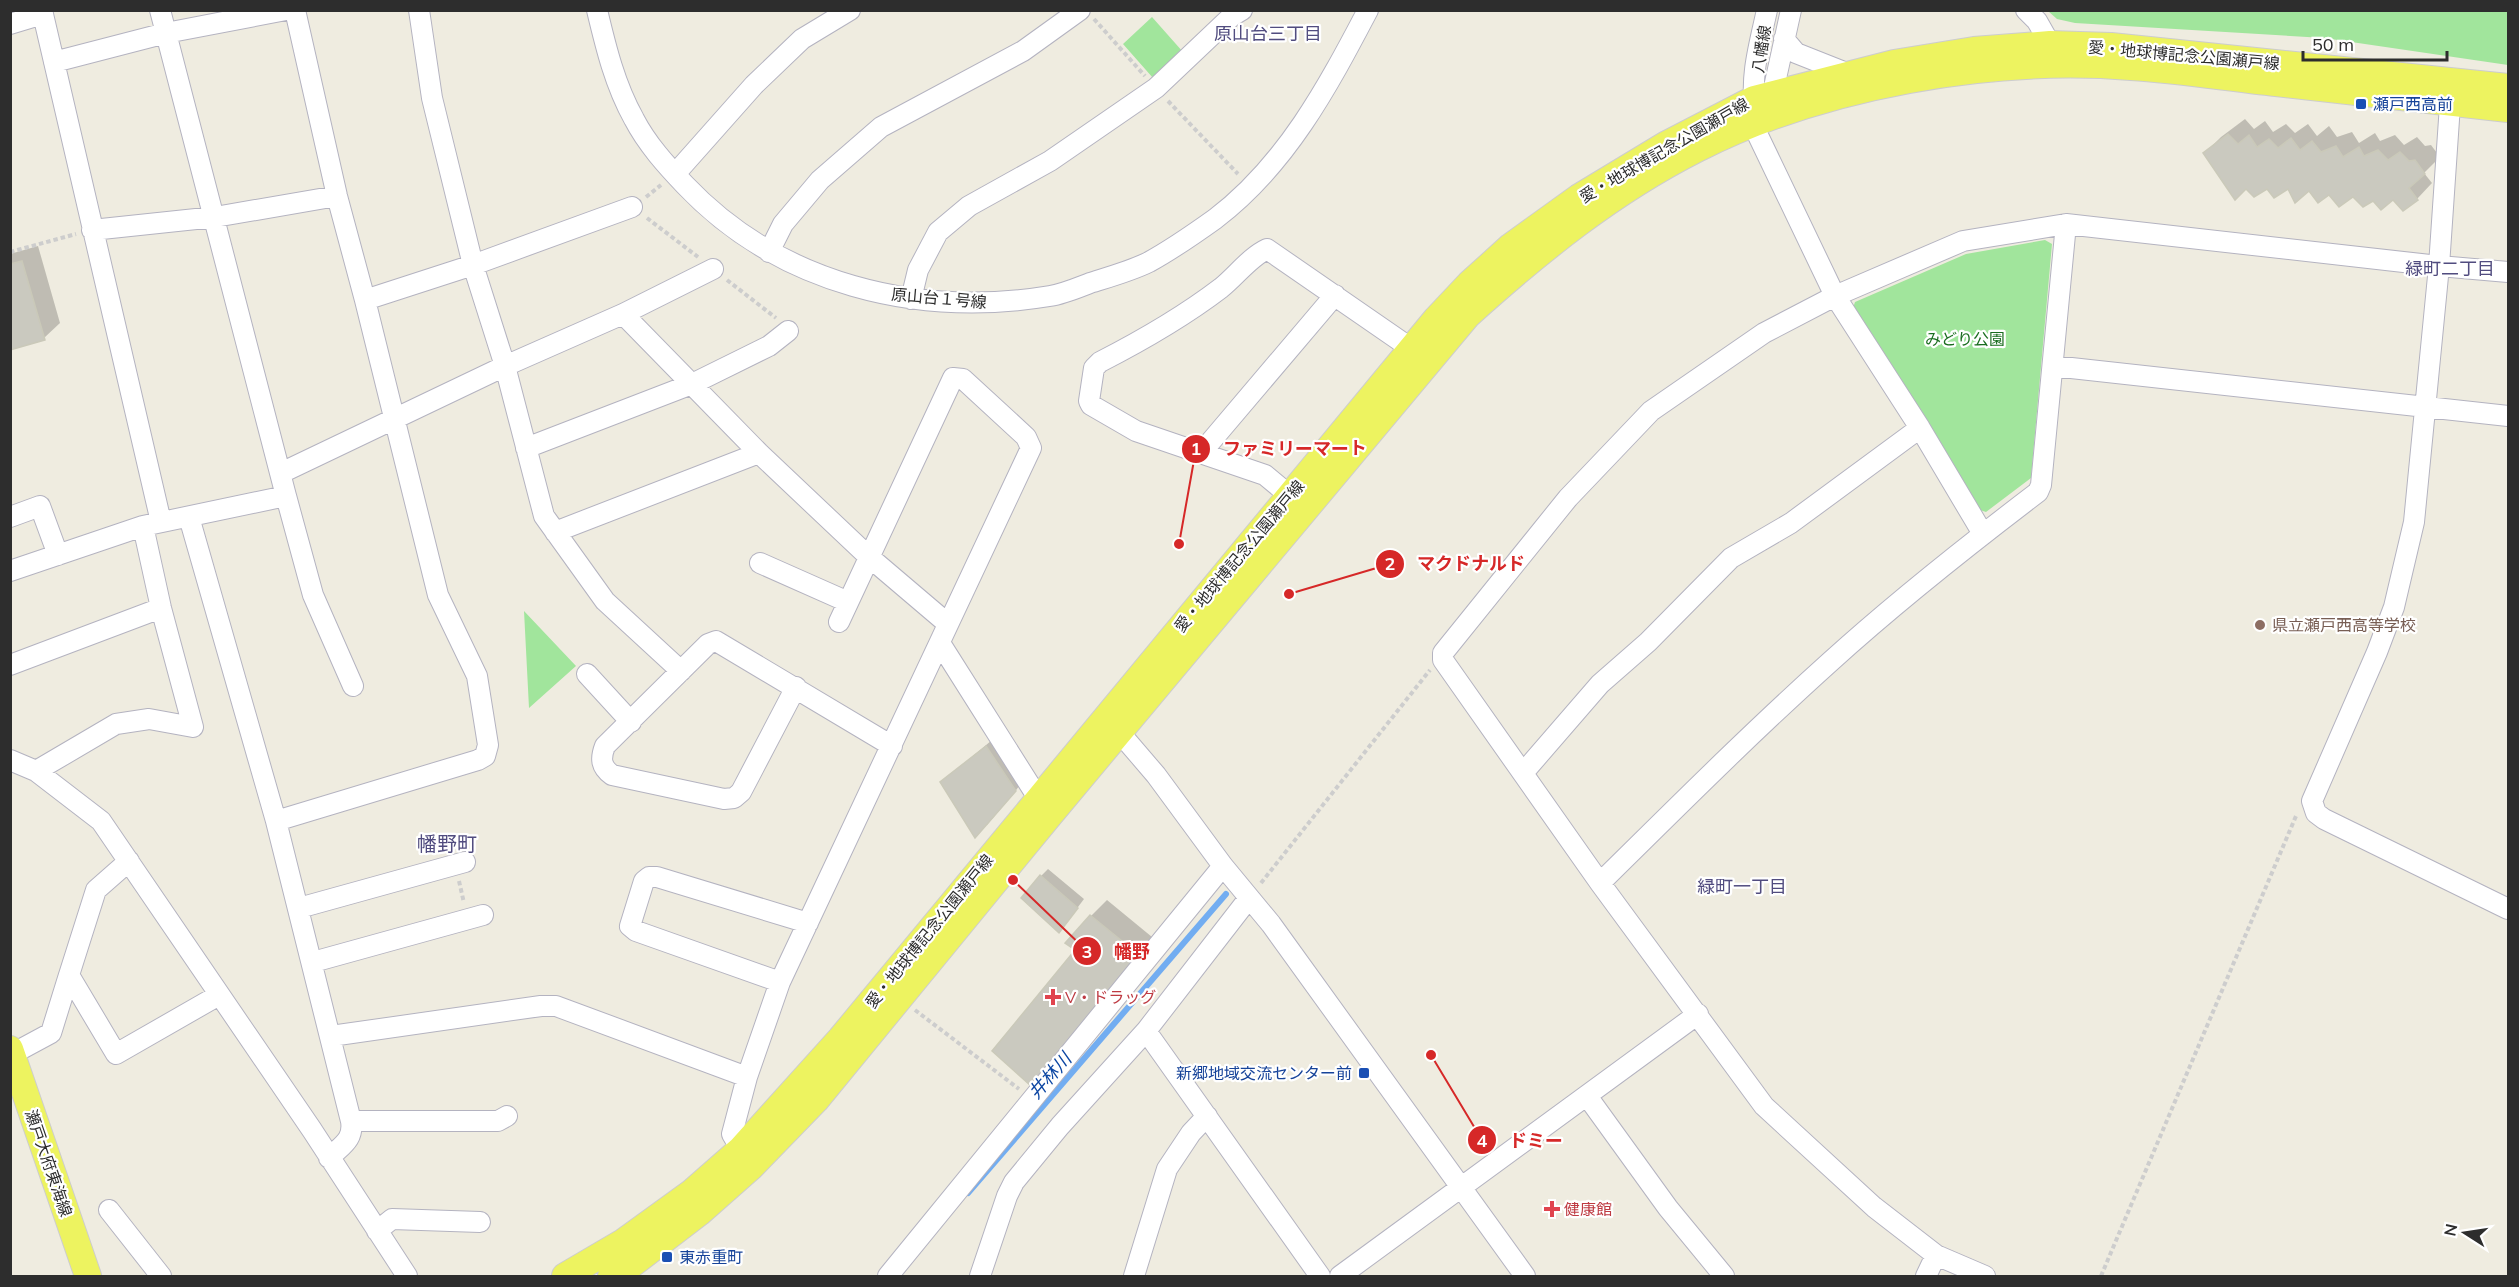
<svg xmlns="http://www.w3.org/2000/svg" width="2519" height="1287" font-family="Mulish,'Noto Sans JP',sans-serif">
	<rect width="100%" height="100%" fill="#efece0"/>
	<!-- green -->
	<path fill="#a1e59c" d="M2048,11h460v54l-184,-27 -249,-15 -18,-4z
		M1152,17l31,35 -30,26 -30,-34z
		M2045,240l7,4 -21,234 -45,34 -6,-2 -127,-202 2,-6 111,-48z
		M524,611l52,55 -47,42z"/>
	<!-- shadow -->
	<path fill="#0003" d="M2245,119l9,10 11,-8 8,11 13,-8 9,9 13,-9 9,12 12,-10 8,11 15,-5 7,11 16,-10 5,8 15,-6 9,10 13,-8 8,9 6,-1 9,12 -16,16 8,10 -15,16h-44l-85,-12 -83,-34 16,-16z
		M38,246l22,77 -16,15 -34,10v-94z
		M998,735l28,43 -39,47 -45,-43z
		M1048,869l36,30 -18,24 -25,-47z
		M1107,900l45,37 -105,131 30,-118 14,-34z"/>
	<g fill="none" stroke-linecap="round" stroke-linejoin="round">
		<!-- stream -->
		<path stroke="#72adf1" stroke-width="6" d="M968,1193l258,-299"/>
	</g>
	<!-- building -->
	<path fill="#cac9bf" stroke="#cac9b9" stroke-width="1.5" d="M2228,134l10,10 11,-9 8,12 12,-8 9,9 13,-10 9,12 12,-9 9,11 15,-6 7,11 16,-10 5,9 14,-6 10,10 12,-8 9,9 6,-1 10,14 -16,14 9,12 -15,11 -10,-11 -12,10 -8,-9 -10,6 -10,-10 -14,10 -10,-12 -11,8 -9,-12 -14,12 -7,-14 -14,9 -7,-9 -13,8 -8,-8 -11,11 -32,-47z
		M22,261l23,79 -35,10v-86z
		M986,746l30,45 -41,47 -35,-56z
		M1040,875l38,33 -19,25 -38,-35z
		M1090,915l48,39 -107,132 -39,-35 83,-101 -10,-7z"/>
	<g fill="none" stroke-linecap="round" stroke-linejoin="round">
		<!-- minor casing -->
		<g stroke="#b4b3c0" stroke-width="22">
			<path id="minor" d="M42,10l119,512
				M419,10l13,88 41,167 32,101 39,150 61,85 76,70
				M597,10c9,38 18,75 37,109 13,25 32,46 51,66 94,99 232,133 365,111 13,-2 27,-8 40,-13 19,-6 41,-12 59,-21 22,-12 45,-28 66,-43 71,-54 112,-131 153,-209
				M2026,10l11,11 13,23
				M10,24l33,-10
				M1784,39l12,14 53,21
				M54,62l112,-29 120,-23
				M2451,90l-12,176 69,6
				M1773,105v-13l18,-82
				M1756,111c-7,-32 4,-69 11,-101
				M1753,125l82,171 85,132 63,106
				M675,174l79,-89 48,-46 48,-29
				M92,230l123,-13 122,-21
				M769,252l14,-28 37,-44 61,-53 142,-76 57,-41
				M911,299l7,-29 20,-38 31,-26 81,-45 106,-73 76,-72 10,-6
				M365,300l108,-35 159,-58
				M623,314l90,-45
				M2053,366l455,50
				M526,448l166,-64 77,-38 19,-15
				M1201,453l134,-158
				M281,473l224,-107 118,-52 136,139 109,103 80,68
				M1289,495l-24,-20 -129,-44 -45,-26 -2,-4 5,-33 6,-6c43,-22 83,-45 121,-74 15,-12 29,-31 46,-39l155,107
				M286,496l27,99 40,91
				M10,517l30,-11 18,49
				M189,517l87,304 75,300c3,19 -9,24 -22,37
				M555,532l204,-79
				M760,563l88,39
				M10,571l133,-45 143,-30 -126,-486
				M940,643l105,166
				M10,665l151,-57
				M587,674l44,48
				M796,687l-55,105 -7,6 -10,1 -112,-24c-11,-8 -12,-16 -7,-29l103,-102 8,-3 176,105
				M1108,723l12,10 36,42 67,91 48,58 254,352
				M10,760l26,11 65,50 211,309 95,146
				M36,771l80,-47 33,-5 44,8 -32,-119 -18,-82
				M1523,773l77,-89 48,-42 83,-84 60,-35 129,-95
				M276,821l202,-61 7,-4 3,-11 -11,-69 -39,-81 -73,-295 -28,-104 -42,-186
				M129,861l-33,29 -27,85 47,79 103,-59
				M1600,883c76,-75 151,-150 230,-221 66,-60 137,-116 208,-170l3,-7 25,-261
				M1249,898l-103,133 174,245
				M299,908l166,-46
				M313,962l170,-47
				M780,982l-144,-51 -6,-5 14,-45 5,-4h8l151,46
				M331,1036l210,-30h15l191,71
				M12,1054l39,-21 18,-58
				M1587,1096l81,112 56,68
				M351,1121h147l9,-5
				M747,1160l-15,-26 15,-57 33,-95 251,-534 -5,-11 -63,-58 -10,-1 -114,244
				M109,1210l52,66
				M377,1231l15,-12 88,3
				M888,1276l335,-410
				M980,1276l27,-80 7,-14 46,-56 86,-95
				M1134,1276l33,-107 24,-36 16,-17
				M1340,1276l358,-262
				M1926,1276l10,-21
				M1985,1276l-49,-21 -62,-48 -110,-101 -164,-223 -157,-223v-7l125,-155 83,-87 113,-78 71,-37 128,-55 103,-17 373,42 -25,256 -20,85 -17,45 -65,149 4,12 8,6 184,90"/>
		</g>
		<!-- major casing -->
		<g stroke="#cdcdcd" stroke-width="28">
			<path id="major" d="M10,1049l78,227
				M565,1276l58,-34 69,-50 49,-43 100,-111 595,-719 33,-35 42,-38 68,-49 86,-52 89,-46 140,-36 80,-13 76,-6 61,2 397,41
				M611,1276l20,-11 68,-52 52,-46 65,-67 233,-284 419,-501c71,-64 144,-123 229,-166 126,-64 295,-93 434,-82 48,3 97,11 145,16 77,9 155,17 232,26"/>
		</g>
		<!-- path -->
		<path stroke="#cdcdcd" stroke-width="4" stroke-dasharray="4.5 3" stroke-linecap="butt" d="M1094,19l51,57
			M1168,101l70,73
			M646,197l15,-12
			M647,218l51,39
			M10,252l66,-18
			M727,280l49,38
			M459,881l5,22
			M1261,883l169,-213
			M915,1010l104,79
			M2101,1276l195,-460"/>
		<!-- minor -->
		<use href="#minor" stroke="#fff" stroke-width="20"/>
		<!-- major -->
		<use href="#major" stroke="#edf360" stroke-width="26"/>
	</g>
	<!-- markers -->
	<g fill="#1a4fb4" stroke="#fff" stroke-width="2">
		<rect x="2355" y="98" width="12" height="12" rx="3"/>
		<rect x="1358" y="1067" width="12" height="12" rx="3"/>
		<rect x="661" y="1251" width="12" height="12" rx="3"/>
	</g>
	<circle fill="#8d6e63" stroke="#fff" stroke-width="2" cx="2260" cy="625" r="6"/>
	<g fill="#e0444e" stroke="#fff" stroke-width="2">
		<path d="M1050 988h6v6h6v6h-6v6h-6v-6h-6v-6h6z"/>
		<path d="M1549 1200h6v6h6v6h-6v6h-6v-6h-6v-6h6z"/>
	</g>
	<g text-anchor="middle" stroke-width="4.5" stroke-linejoin="round" paint-order="stroke">
		<!-- street labels -->
		<g font-size="16" fill="#2d2d2d" stroke="#fff">
			<text transform="translate(1761 49) rotate(-81)" y="6">八幡線</text>
			<text transform="translate(2184 55) rotate(5)" y="6">愛・地球博記念公園瀬戸線</text>
			<text transform="translate(1664 150) rotate(-30)" y="6">愛・地球博記念公園瀬戸線</text>
			<text transform="translate(939 298) rotate(5)" y="6">原山台１号線</text>
			<text transform="translate(1239 556) rotate(-50)" y="6">愛・地球博記念公園瀬戸線</text>
			<text transform="translate(929 931) rotate(-51)" y="6">愛・地球博記念公園瀬戸線</text>
			<text transform="translate(49 1163) rotate(71)" y="6">瀬戸大府東海線</text>
		</g>
		<!-- transit labels -->
		<g font-size="16" fill="#164399" stroke="#fff" text-anchor="start">
			<text x="2373" y="110">瀬戸西高前</text>
			<text x="1352" y="1079" text-anchor="end">新郷地域交流センター前</text>
			<text x="679" y="1263">東赤重町</text>
		</g>
		<!-- park labels -->
		<g font-size="16" fill="#1a6d1f" stroke="#fff">
			<text x="1965" y="345">みどり公園</text>
		</g>
		<!-- education labels -->
		<g font-size="16" fill="#785e54" stroke="#fff" text-anchor="start">
			<text x="2272" y="631">県立瀬戸西高等学校</text>
		</g>
		<!-- health labels -->
		<g font-size="16" fill="#be3a42" stroke="#fff" text-anchor="start">
			<text x="1065" y="1003">V・ドラッグ</text>
			<text x="1564" y="1215">健康館</text>
		</g>
		<!-- neighbourhood labels -->
		<g font-size="18" fill="#514c7f" stroke="#fff">
			<text x="1268" y="40">原山台三丁目</text>
			<text x="2450" y="275">緑町二丁目</text>
			<text x="1742" y="893">緑町一丁目</text>
		</g>
		<!-- water labels -->
		<g font-size="18" font-style="italic" fill="#0c46a3" stroke="#fff">
			<text transform="translate(1050 1076) rotate(-49)" y="6">井林川</text>
		</g>
		<!-- quarter labels -->
		<g font-size="20" fill="#514c7f" stroke="#fff">
			<text x="447" y="851">幡野町</text>
		</g>
	</g>
	<!-- callouts -->
	<path fill="none" stroke="#d62828" stroke-width="2" d="M1179 544L1196 449M1289 594L1390 564M1013 880L1087 951M1431 1055L1482 1140"/>
	<g fill="#d62828" stroke="#fff" stroke-width="2">
		<circle cx="1179" cy="544" r="6"/>
		<circle cx="1289" cy="594" r="6"/>
		<circle cx="1013" cy="880" r="6"/>
		<circle cx="1431" cy="1055" r="6"/>
		<circle cx="1196" cy="449" r="15"/>
		<circle cx="1390" cy="564" r="15"/>
		<circle cx="1087" cy="951" r="15"/>
		<circle cx="1482" cy="1140" r="15"/>
	</g>
	<g font-size="18" text-anchor="middle" font-weight="bold" fill="#fff">
		<text x="1196" y="455">1</text>
		<text x="1390" y="570">2</text>
		<text x="1087" y="958">3</text>
		<text x="1482" y="1147">4</text>
	</g>
	<g font-size="18" text-anchor="middle" font-weight="bold" fill="#d62828" stroke="#fff" stroke-width="4.5" stroke-linejoin="round" paint-order="stroke">
		<text x="1295" y="455">ファミリーマート</text>
		<text x="1471" y="570">マクドナルド</text>
		<text x="1132" y="958">幡野</text>
		<text x="1536" y="1147">ドミー</text>
	</g>
	<!-- border -->
	<rect width="2519" height="1287" fill="none" stroke="#2d2d2d" stroke-width="24"/>
	<!-- north arrow -->
	<g transform="translate(2465 1233) rotate(282)" stroke="#ffffff" stroke-width="4.5" paint-order="stroke">
	<path d="M0-4.5L10 22L0 15L-10 22Z" fill="#2d2d2d"/>
	<text y="-9" font-size="16" font-weight="bold" text-anchor="middle" fill="#2d2d2d">N</text>
	</g>
	<!-- scale -->
	<path d="M2303 51v9h144v-9" fill="none" stroke="#2d2d2d" stroke-width="3"/>
	<text x="2312" y="51" font-size="18" fill="#2d2d2d" stroke="#ffffff" stroke-width="4.5" paint-order="stroke">50 m</text>
</svg>
